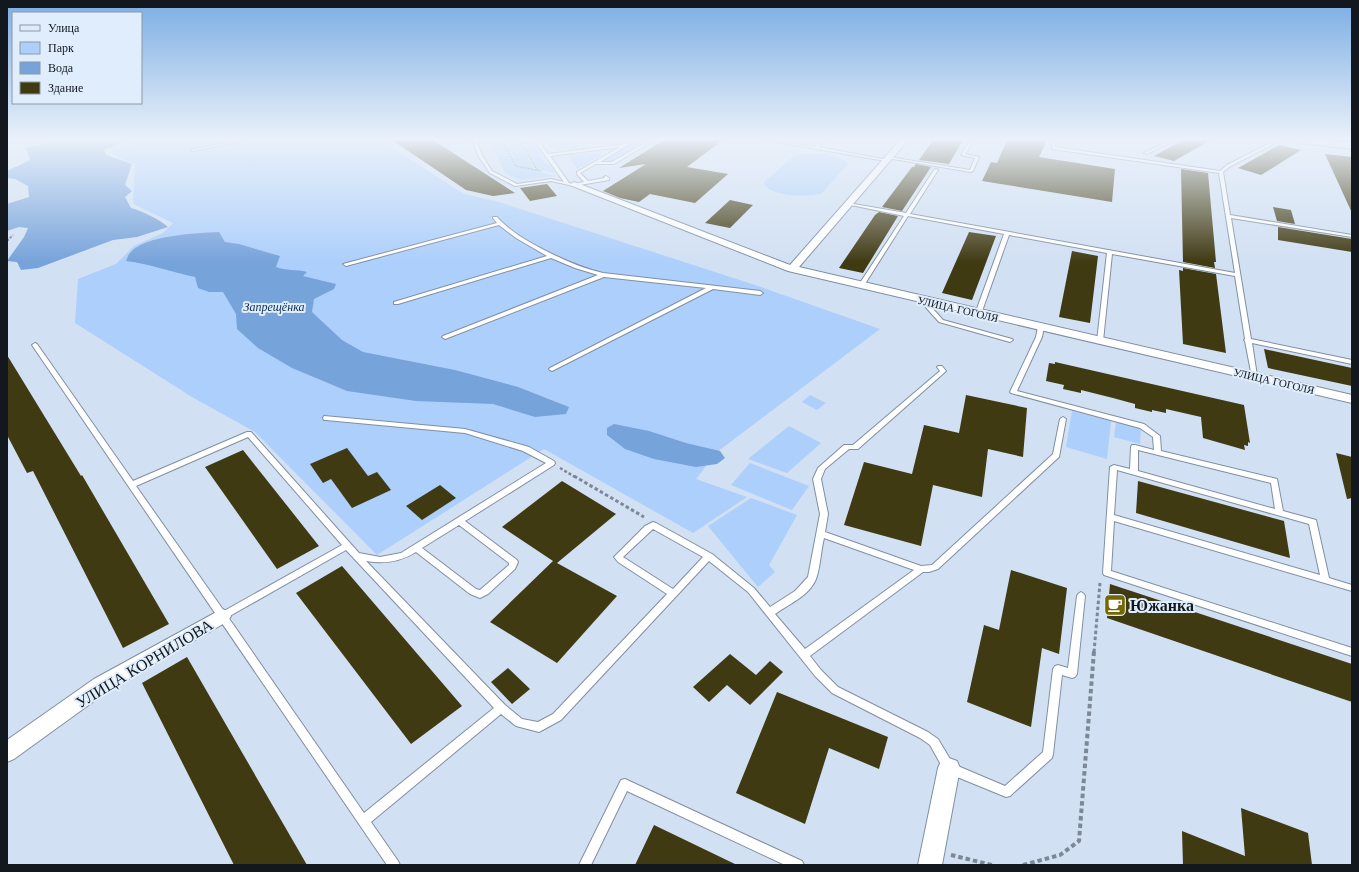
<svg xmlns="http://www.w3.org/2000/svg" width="1359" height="872" font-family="'Times New Roman',serif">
	<rect width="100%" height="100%" fill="#d1e0f3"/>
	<!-- green -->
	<path fill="#adcffb" d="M137,140h243l84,54 35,8 259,84 122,43 -163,123 -21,27 51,18 -54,36 -149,-84 -167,106 -122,-123 -63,-35 -117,-74 3,-44 38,-15 18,-18 29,-13 10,-10 -40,-19 2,-40 -18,-7 -6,-8 23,-4z
		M488,140h13l14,26 40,10 -35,4 -15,-7z
		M504,140l15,2 15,27 -16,-3z
		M545,140h29l6,8 -19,2 -10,-2z
		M637,140h11l-34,21h-9v-2z
		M524,143l11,2 10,18 5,2 5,8 -17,-4z
		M567,153l11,2 19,-2 5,2 -25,14z
		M802,154c16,-1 34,-2 46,10l-27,30c-17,2 -42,4 -56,-8l-1,-4 30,-26z
		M810,395l16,8 -9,7 -15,-8z
		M1072,411l39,10 -4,38 -41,-12z
		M1116,422l25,6 -1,16 -26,-7z
		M789,426l32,17 -34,30 -39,-14z
		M750,463l59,23 -17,24 -61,-25z
		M751,498l46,17 -28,50 6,7 -17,15 -50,-61z"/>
	<!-- water -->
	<path fill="#77a3db" d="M52,140h73l-7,5 -14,5 2,5 26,9 -7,21 7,6 -7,6 6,11c11,3 28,11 37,19l-31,10 -24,3 -75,28 -17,2 -4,-8 -10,-1 17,-24 4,-9 -9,-1 -12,4v-27l22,-7 -1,-11 -13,-7 -8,-1v-7l23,-11 -4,-12 21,-5z
		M219,232l6,10 14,2 41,12 -4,11c10,4 20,2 31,5l-4,4 33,8 -2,5 -20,10 -2,13 30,28 21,12 92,18 63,17 51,20 -3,7 -31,3 -42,-13 -77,-3 -69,-10 -55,-23 -34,-20 -21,-19 -1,-15 -13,-22h-14l-11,-4 -3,-11c-24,-5 -45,-13 -69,-16 1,-2 2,-6 4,-8 14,-18 68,-20 89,-21z
		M614,424l35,7 37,12 34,8 5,7 -8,6 -21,3 -42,-8 -29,-10 -18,-14v-7z"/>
	<!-- building -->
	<path fill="#403a13" d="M392,140h41l82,53 -22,3 -27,-6z
		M664,140h59l-36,27 41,7 -33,29 -45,-9 -11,8 -19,-4 -17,-7 43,-27 -27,4z
		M933,140h30l-14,24 -30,-4z
		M1007,140h40l-8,17 76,12 -3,33 -130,-21 9,-19 6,1z
		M1183,140h28l-37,21 -20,-5z
		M1279,145l22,5 -40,25 -23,-7z
		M1325,154l27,3v56z
		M916,164l15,3 -29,44 -20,-4 30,-40h2z
		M1181,169l27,4 8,89h-2l1,6 -32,-6z
		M547,184l10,12 -27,5 -10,-13z
		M730,200l23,5 -23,23 -25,-5z
		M1273,207l18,3 4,14 -18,-3z
		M879,212l19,4 -35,57 -24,-5 36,-53z
		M1278,227l74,12v13l-74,-12z
		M969,232l27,4 -24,64 -30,-7z
		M1072,251l26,5 -8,67 -31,-6z
		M1183,268l33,6 10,79 -43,-9 -4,-74 4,1z
		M1264,349l88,19v18l-84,-18z
		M7,355l74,121 1,-1 87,149 -46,24 -90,-177 -6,2 -20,-38z
		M1055,362l189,43 6,38 -2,-1v4l-4,-1 1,5 -42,-12 -2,-21 -35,-8v4l-14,-3v2l-17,-4v-4l-22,-6 -32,-8v3l-18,-4 1,-4 -18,-4 3,-18 6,1z
		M966,395l61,13 -4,49 -35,-8 -6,48 -49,-12 -12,61 -77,-21 20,-63 48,12 12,-49 35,8z
		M347,448l21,28 9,-4 14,18 -39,18 -21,-29 -8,4 -13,-19z
		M243,450l76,96 -42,23 -72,-102z
		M1336,453l16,4v41l-5,1z
		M562,481l54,33 -59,49 60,33 -60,67 -67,-41 63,-61 -51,-34z
		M1138,481l146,40 6,37 -154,-45z
		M440,485l16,13 -34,22 -16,-14z
		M342,566l120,140 -51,38 -115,-151z
		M1011,570l56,18 -8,66 -17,-6 -11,79 -64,-25 17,-77 15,5z
		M1110,584l242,80v38l-245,-84z
		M730,654l26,21 14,-14 13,11 -33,33 -23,-20 -18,17 -16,-15z
		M187,657l120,208h-73l-92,-182z
		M508,668l22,21 -18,15 -21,-22z
		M777,692l111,45 -9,32 -50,-21 -24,76 -69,-31z
		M1241,808l67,25 4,32h-129l-1,-34 63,25z
		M654,825l83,40h-102z"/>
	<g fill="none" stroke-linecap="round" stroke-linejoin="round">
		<!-- lane casing -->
		<g stroke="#818fa0" stroke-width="2">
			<path id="lane" d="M240,140h5l-52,11 -2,-1z
				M472,140h4l7,17 9,14 25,13 34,-5 13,3 -30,-42h4l10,14 77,-10 7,-4h4l-36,22h12l38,-22h4l-40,24h-18l-16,9 8,8 17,-3 -1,-1 2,-1 3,2v2l-35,6 -23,-5 -36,5 -25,-13 -11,-16zM620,147l-43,25v2l7,8 -10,2 -5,-1 -19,-27z
				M765,140h6l43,7 8,-7h4l-8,7 70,13 -2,1z
				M970,140h4l-9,14 14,3 -6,14 -2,1 -84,-14 2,-1 81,13 5,-12 -14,-3z
				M1055,140h4l-3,2 -1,5 165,24 7,-6 49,-25h4l-1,1 -50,26 -6,5 7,43 122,20v2l-121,-19 20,121 101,21v4l-100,-21 5,33 -1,1h-4l-7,-36 -1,-1 1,-1 -10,-63 -123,-22 -9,87 -1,1h-4l-1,-1 10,-88 -98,-18 -28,79 -1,1h-4l-1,-1 29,-80 -96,-18 -45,71h-4l-1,-1 46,-70 -58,-12 2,-1 58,10 28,-43 2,-1 2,1 -28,44 325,59 -16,-100 -167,-24v-8z
				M1171,140h4l-28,14 -3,-1z
				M493,217h4c15,17 37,28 57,38 15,7 31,14 49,18l157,18 3,2 -3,2 -47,-6 -161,82 -2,-1 -1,-1 1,-1 156,-80 -102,-11 -159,62 -3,-2 1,-1 155,-61 -23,-7 -24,-10 -153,46h-4v-2l153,-46 -31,-18 -17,-13 -153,41 -3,-2 154,-41 -4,-5z
				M923,299l2,1 18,20 69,19 1,1 -3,2 -71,-20 -18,-20 -1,-1z
				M1041,325l3,2 -2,10 -25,54 127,33 16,12 1,15 116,28 6,32 33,9 13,58 23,7v6l-238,-70 -3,50 241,77v8l-248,-81 -1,-2 7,-106 4,-2 16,4 1,-22 1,-2h3l19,5 -1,-13 -13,-9 -129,-35 -1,-1 26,-55 2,-10zM1138,450l133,33 4,26 -137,-38zM1117,470l192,54 11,51 -206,-60z
				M35,343l2,1 96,137 114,-49h4l108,121 21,4 21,-4 145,-90 -23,-12 -58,-18 -139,-13h-2l-1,-2 1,-2 141,13 64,18 25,14 1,2 -1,2 -89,56 52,39 1,2 -3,7 -27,25 -8,4 -10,-4 -54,-42c-16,10 -32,12 -50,9l139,144 17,14 16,3 15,-8 114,-120 -49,-32 -4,-5 31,-31 8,-4 3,1 56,31 42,34 16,19 25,-16 13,-14 12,-63 -7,-35 5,-11 26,-23h9l87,-74 -3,-4 1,-1h4l4,5 -1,1 -87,77h-9l-24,20 -4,10 7,35 -3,18 96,34 11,-1 121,-111 7,-35 3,-2 3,2 -7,38 -121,112 -9,3h-6l-113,84 11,14 17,17 90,45 10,7 15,25 52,22 38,-34 10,-83 2,-3 3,-1 10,3 9,-72 1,-2 3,-2 3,2 1,2 -8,78 -2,3 -3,1 -10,-3 -9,79 -1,4 -42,38 -4,1 -61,-25 -15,-27 -10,-7 -88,-45 -17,-17 -67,-84 -39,-31 -148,159 -22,12 -23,-6 -15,-12 -130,108 27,39 2,4h-13l-355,-520zM248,437l94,108 -118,66 -88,-125zM459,525l50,38v2l-29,25 -4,-1 -54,-41zM653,529l50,28 -30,32 -50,-32zM824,538l90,32 -109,79 -30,-35c14,-10 34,-18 41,-35 4,-10 5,-29 8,-41zM346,550l148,158 -130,105 -136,-196z
				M625,779l177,82 2,4h-19l-158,-74 -36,74h-12l42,-85z"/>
		</g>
		<!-- street casing -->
		<g stroke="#818fa0" stroke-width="2">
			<path id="street" d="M900,140h8l-109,127 553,128v8l-564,-132 -218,-86 4,-3 3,1 213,82z
				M222,609l6,2 3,5 -3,5 -120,70 -94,68 -7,3v-22l87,-61z
				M949,758l8,3 3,7 -18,97h-24l20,-97 3,-7z"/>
		</g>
		<!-- secondary casing -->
		<g stroke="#818fa0" stroke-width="2">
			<path id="secondary" d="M1296,140h27l29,3v6l-51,-6z"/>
		</g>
		<!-- path-far4 -->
		<path stroke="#7d8896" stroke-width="1.5" stroke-dasharray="2 1" stroke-linecap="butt" d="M502,140l14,26 25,5
			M511,140l17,3
			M520,140l17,30"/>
		<!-- path-far3 -->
		<path stroke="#7d8896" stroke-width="2" stroke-dasharray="2.5 1.5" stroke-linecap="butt" d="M7,241l6,-6"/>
		<!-- path-far2 -->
		<path stroke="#7d8896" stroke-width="2.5" stroke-dasharray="3 2" stroke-linecap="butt" d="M560,468l15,9"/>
		<!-- path-far1 -->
		<path stroke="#7d8896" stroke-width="3" stroke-dasharray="3.5 2.5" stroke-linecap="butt" d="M574,476l70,41
			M1094,652l6,-69"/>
		<!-- path -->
		<path stroke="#7d8896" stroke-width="4" stroke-dasharray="4.5 3" stroke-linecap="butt" d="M951,855l41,10
			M1023,865l37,-10 19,-14 15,-190"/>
		<!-- lane -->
		<use href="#lane" fill="#fff" fill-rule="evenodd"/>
		<!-- street -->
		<use href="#street" fill="#fff" fill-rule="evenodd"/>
		<!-- secondary -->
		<use href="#secondary" fill="#dfebfb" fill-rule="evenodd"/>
	</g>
	<!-- sky -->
	<linearGradient id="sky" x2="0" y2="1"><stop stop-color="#7bade3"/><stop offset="0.53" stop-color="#eaf1fa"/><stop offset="1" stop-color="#eaf1fa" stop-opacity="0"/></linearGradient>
	<rect width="1359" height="262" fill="url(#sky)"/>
	<!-- icons -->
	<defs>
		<g id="cafe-square" transform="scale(1.15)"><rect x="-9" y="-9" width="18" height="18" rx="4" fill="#756800" stroke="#e0edfc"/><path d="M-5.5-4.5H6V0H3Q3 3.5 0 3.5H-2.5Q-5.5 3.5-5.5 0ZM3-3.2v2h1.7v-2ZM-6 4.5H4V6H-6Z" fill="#fff"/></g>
	</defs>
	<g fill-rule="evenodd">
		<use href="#cafe-square" x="1115" y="605"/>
	</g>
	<g text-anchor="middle" stroke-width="4" stroke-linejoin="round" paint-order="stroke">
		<!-- far-street labels -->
		<g font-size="11" fill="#13181f" stroke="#e0edfc">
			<text transform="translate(958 309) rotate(13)" y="4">УЛИЦА ГОГОЛЯ</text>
			<text transform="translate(1274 381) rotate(13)" y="4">УЛИЦА ГОГОЛЯ</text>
		</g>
		<!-- far-water labels -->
		<g font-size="12" font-style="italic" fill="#0c2b4f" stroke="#e0edfc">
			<text x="274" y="311">Запрещёнка</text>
		</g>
		<!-- near-poi labels -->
		<g font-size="16" font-weight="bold" fill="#13181f" stroke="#e0edfc" text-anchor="start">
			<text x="1130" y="611">Южанка</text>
		</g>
		<!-- near-street labels -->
		<g font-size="16" fill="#13181f" stroke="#e0edfc">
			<text transform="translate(144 663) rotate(-31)" y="6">УЛИЦА КОРНИЛОВА</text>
		</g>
	</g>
	<!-- border -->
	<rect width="1359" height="872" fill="none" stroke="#13181f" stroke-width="16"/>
	<!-- legend -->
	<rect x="12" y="12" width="130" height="92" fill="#e0edfc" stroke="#8e98a4"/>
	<rect x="20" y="25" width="20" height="6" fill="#dfebfb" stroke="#8e98a4"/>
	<text x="48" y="32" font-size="12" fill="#13181f">Улица</text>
	<rect x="20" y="42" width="20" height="12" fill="#adcffb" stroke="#8e98a4"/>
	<text x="48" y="52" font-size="12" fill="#13181f">Парк</text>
	<rect x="20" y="62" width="20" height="12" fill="#77a3db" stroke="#8e98a4"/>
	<text x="48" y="72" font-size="12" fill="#13181f">Вода</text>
	<rect x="20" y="82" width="20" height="12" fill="#403a13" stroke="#8e98a4"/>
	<text x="48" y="92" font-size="12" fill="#13181f">Здание</text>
</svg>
